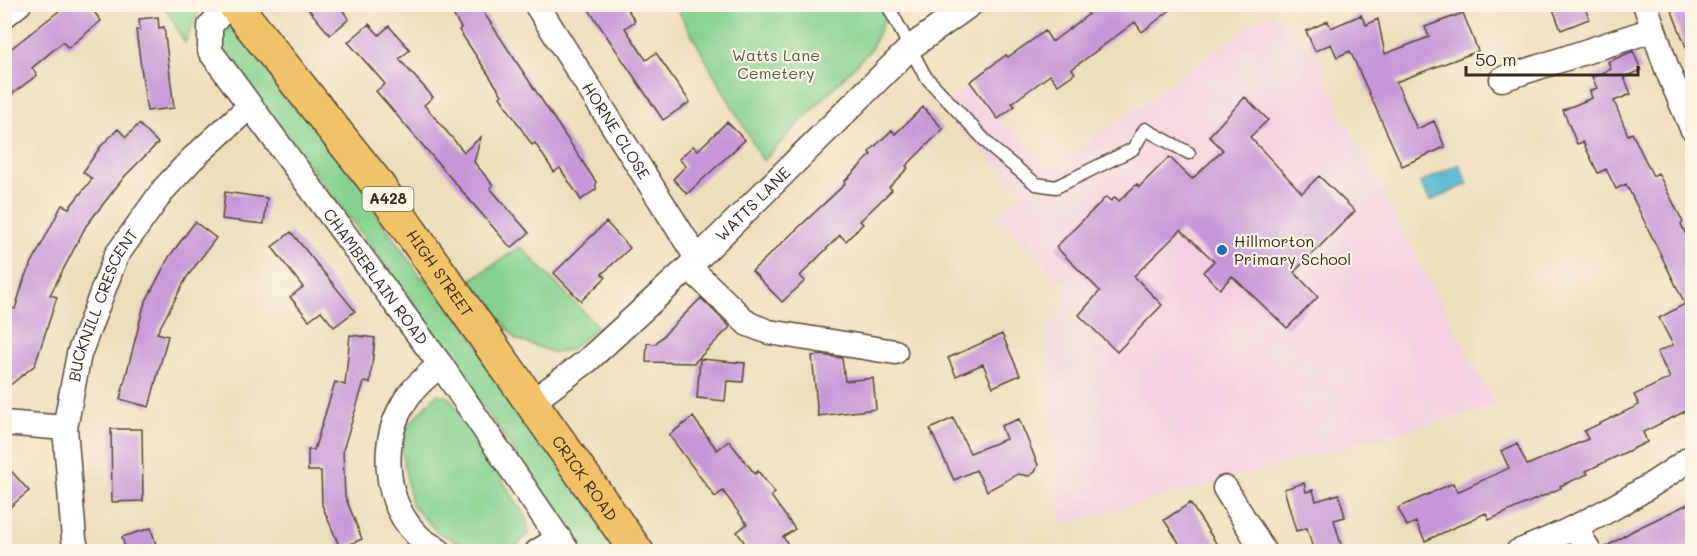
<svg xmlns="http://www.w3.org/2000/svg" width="1697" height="556" font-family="Mali,sans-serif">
	<rect width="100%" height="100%" fill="#fcf5e5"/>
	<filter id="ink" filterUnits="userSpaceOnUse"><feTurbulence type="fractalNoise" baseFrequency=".0167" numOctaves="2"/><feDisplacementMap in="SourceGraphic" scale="12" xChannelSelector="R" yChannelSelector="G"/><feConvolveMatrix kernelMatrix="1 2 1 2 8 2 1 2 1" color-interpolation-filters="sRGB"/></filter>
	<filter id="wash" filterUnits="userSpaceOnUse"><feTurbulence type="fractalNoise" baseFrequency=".008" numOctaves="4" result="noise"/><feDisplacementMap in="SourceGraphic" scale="24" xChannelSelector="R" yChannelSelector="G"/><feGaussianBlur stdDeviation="1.35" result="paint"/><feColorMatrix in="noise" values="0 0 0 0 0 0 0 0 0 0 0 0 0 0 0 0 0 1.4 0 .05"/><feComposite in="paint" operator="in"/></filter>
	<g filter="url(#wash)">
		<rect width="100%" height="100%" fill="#ecdebb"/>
		<!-- built -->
		<path fill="#f3cfdf" d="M1271,11l51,52 16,45 158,298 -435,119 -16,-193 19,-23v-25l-67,-68 27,-25 -84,-82 27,-23 84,83z"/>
		<!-- green -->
		<path fill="#85d18f" stroke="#607e56" stroke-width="1.5" d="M164,5h37l-16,38z
			M675,5h251l-28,6 -13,7 -14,31 -108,112z
			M230,28h8l131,164 8,23 43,61 20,13 181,262h-39l-183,-268 -181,-237 4,-13z
			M521,247l77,80 -27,22 -16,4 -39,-14 -46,-59z
			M437,394l12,3 78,122 2,14 -15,15 -40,2 -37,-18 -26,-28 -9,-53 5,-24z"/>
		<!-- water -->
		<path fill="#51b7cf" stroke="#467076" stroke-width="1.5" d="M1459,164l9,20 -38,17 -10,-18z"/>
		<g id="blocks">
			<!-- building -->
			<path fill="#c897d8" d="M68,4h20l13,17 -33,27 -5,-6 -31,26 5,7 -33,25v-46z
				M304,4h34l11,15 -19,16z
				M447,4h31l118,178v7l-15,11 -21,-32 -6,4 -19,-29 -3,2 -32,-48 2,-2 -43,-65 2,-2z
				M585,4h39l11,17 -10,7 21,32 10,-7 34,49 -27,18z
				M1083,4h95l-36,28 -7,-10 -63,47 3,4 -17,12 -8,-10 -38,28 3,3 -17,13 -28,-37 36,-27 2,2 37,-26 7,11 37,-28z
				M1551,4h33l5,15 -28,11z
				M1669,4h23v58z
				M1463,13l15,38 -82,31 21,47 17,-8 11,26 -43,19 -52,-115 -13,6 -6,-13 -16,7 -9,-20 22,-10 3,7 30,-13 5,10 12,-6 7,35 44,-17 -4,-10z
				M158,17l1,11 5,-1 10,81 -27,3 -11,-81h4l-1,-11z
				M369,24l10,11 10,-9 21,24 -11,9 34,38 -9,8 40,47 17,-15 -7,25 19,23 -3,3 39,45 -18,15 -135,-157 9,-7 -37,-42z
				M1633,51l8,19 -17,7 7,17 -17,7 14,34 4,-2 21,43 5,-3 25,49 -2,2 11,24v160l-49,24 4,10 -61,29 2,3 -28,12 1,2 -72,32 -3,-7 -61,28 -9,-19 -9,4 -9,-18 55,-25 4,9 52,-24 -8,-17 16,-7 10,21 61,-26 -4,-8 55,-26 -5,-10 36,-17 -13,-26 16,-7 -14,-27 26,-14 -59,-120 -10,5 -10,-20 -8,4 -15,-31 -6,2 -14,-34 29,-12 -2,-7 7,-3 -5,-11 19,-8 -3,-7z
				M1245,97l23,23 -18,17 52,56 17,-17 36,35 -61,61 24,25 -31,31 -55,-52 -12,13 -17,-17 11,-11 -33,-31 -47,46 28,29 -45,47 -38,-37 21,-24 -44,-44 50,-50 5,4 4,-4 4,4 18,-17 2,3 30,-30 23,22 31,-29 -14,-14z
				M923,107l20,22 -37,37 2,2 -19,19 3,3 -32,31 3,3 -17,17 -6,-6 -40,41 5,5 -23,21 -30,-31 93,-87 -1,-2 27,-27 -2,-3 23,-22 3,4z
				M727,122l18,18 -58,54 -14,-15 13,-13 -7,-7 14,-13 5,4z
				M139,124l19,19 -33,33 -39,50 -36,69 7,2 -22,68 -31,25v-65l6,-17 5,1 10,-33 37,-71 7,3 23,-29 -9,-7 18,-26 17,-17 8,8z
				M225,192l42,6 -3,26 -42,-5z
				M195,222l21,16 -29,39 -30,56 11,3 -19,71 -29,-8 24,-94 25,-48z
				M606,222l24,26 -28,26 4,3 -25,24 -27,-28z
				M291,232l64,79 -21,16 -13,-16 -12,9 -19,-23 13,-10 -31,-40z
				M701,298l29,29 -36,36 -48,-1 1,-19 8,1z
				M1002,334l18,41 -27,12 -10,-23 -27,12 -8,-18z
				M350,335l25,3 -5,45 -6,-1 -21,68 2,46 17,43 -22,9 -18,-43 -1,-34h-13v-21h6l21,-68 10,3z
				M821,355l21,3 3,23 28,-3 3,31 -58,7 -6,-60z
				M700,359l45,4 -2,19 -16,-1 -2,20 -28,-3z
				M693,417l24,33 12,-9 26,33 3,-3 17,22 -4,3 24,33 -12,8 10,15h-42l-14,-20 10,-8 -24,-33 -8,6 -46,-62z
				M953,418l17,35 36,-14 -5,-13 18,-7 19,46 -3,7 -6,4 -11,-2 -31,17 -11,-21 -22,10 -24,-51z
				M111,429h31l1,72 -31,1z
				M4,463l25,28 -25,21z
				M1304,483l2,9 7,-2 3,11 23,-7 6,23 -11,3 9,32h-29l-7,-24 -11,3 -12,-42z
				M1692,502v50h-89l-1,-3 32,-19z
				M1190,503l32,49h-37l-21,-32z
				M151,528l7,24h-32l-4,-15z"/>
		</g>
	</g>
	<g filter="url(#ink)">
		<use href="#blocks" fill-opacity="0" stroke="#564536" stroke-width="1.5"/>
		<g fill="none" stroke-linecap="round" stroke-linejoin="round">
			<!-- service casing -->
			<g stroke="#564536" stroke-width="15">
				<path id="service" d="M887,4l38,72 69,74 42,34 20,3 77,-38 12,-20 44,24"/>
			</g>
			<!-- minor casing -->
			<g stroke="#564536" stroke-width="27">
				<g id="minor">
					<path id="s1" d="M229,4l-19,22v25l230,313 128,188"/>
					<path id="s2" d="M536,4l161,254"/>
					<path d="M1645,4l22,65 25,59"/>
					<path d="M4,16l15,-12"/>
					<path d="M1502,79l150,-49"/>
					<path d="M689,267l59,57 21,8 126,20"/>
					<path id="s3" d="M532,402l55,-41 102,-94 222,-220 60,-43"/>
					<path d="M4,423l61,5"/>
					<path d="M1225,488l39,64"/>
					<path d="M1577,529l12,23"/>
					<path id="s4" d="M77,552l-3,-13 -9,-111 14,-74 37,-98 48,-67 27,-29 59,-54"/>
					<path d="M440,552c-7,-6 -17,-10 -23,-17 -34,-34 -37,-94 -12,-134 8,-14 24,-26 35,-37"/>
					<path d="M537,552l22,-14"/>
					<path d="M1518,552c65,-26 118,-54 174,-95"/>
				</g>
			</g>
			<!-- trunk casing -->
			<g stroke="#564536" stroke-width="36">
				<g id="trunk">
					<path id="s5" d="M234,4l140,176 263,372"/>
				</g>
			</g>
			<!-- service -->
			<use href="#service" stroke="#fff" stroke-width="12"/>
			<!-- minor -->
			<use href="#minor" stroke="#fff" stroke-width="24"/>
			<!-- trunk -->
			<use href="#trunk" stroke="#f1c369" stroke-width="33"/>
		</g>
	</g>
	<!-- markers -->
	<circle fill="#1f6fb2" stroke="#fcf5e5" stroke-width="2" cx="1222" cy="250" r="6"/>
	<g text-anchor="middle" stroke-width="4.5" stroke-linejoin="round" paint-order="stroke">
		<!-- shield labels -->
		<rect fill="#fcf5e5" stroke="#75675a" stroke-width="1.5" x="362.5" y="187" width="51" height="24" rx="4.5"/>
		<g font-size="15" font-weight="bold" fill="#3b2a1e">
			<text x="388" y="204">A428</text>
		</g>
		<!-- park labels -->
		<g font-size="16" fill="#515c40" stroke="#fcf5e5">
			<text x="776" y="61">Watts Lane<tspan x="776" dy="18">Cemetery</tspan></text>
		</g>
		<!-- street labels -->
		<g font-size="16" fill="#3b2a1e" stroke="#fcf5e5">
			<text dy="6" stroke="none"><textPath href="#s2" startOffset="150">HORNE CLOSE</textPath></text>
			<text dy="6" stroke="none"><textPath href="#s3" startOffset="297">WATTS LANE</textPath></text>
			<text dy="6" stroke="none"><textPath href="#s5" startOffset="339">HIGH STREET</textPath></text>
			<text dy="6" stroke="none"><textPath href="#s1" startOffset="334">CHAMBERLAIN ROAD</textPath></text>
			<text dy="6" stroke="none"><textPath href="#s4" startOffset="254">BUCKNILL CRESCENT</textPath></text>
			<text dy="6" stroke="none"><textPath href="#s5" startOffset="590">CRICK ROAD</textPath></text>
		</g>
		<!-- poi labels -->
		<g font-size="16" fill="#3b2a1e" stroke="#fcf5e5" text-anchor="start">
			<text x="1234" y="247">Hillmorton<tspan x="1234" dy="18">Primary School</tspan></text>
		</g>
	</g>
	<!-- margin -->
	<rect width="1697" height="556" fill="none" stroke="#fcf5e5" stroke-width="24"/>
	<!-- scale -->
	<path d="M1466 66v9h172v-9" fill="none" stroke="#3b2a1e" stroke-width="3"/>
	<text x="1475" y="66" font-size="18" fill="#3b2a1e" stroke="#fcf5e5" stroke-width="4.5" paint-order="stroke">50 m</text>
</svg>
